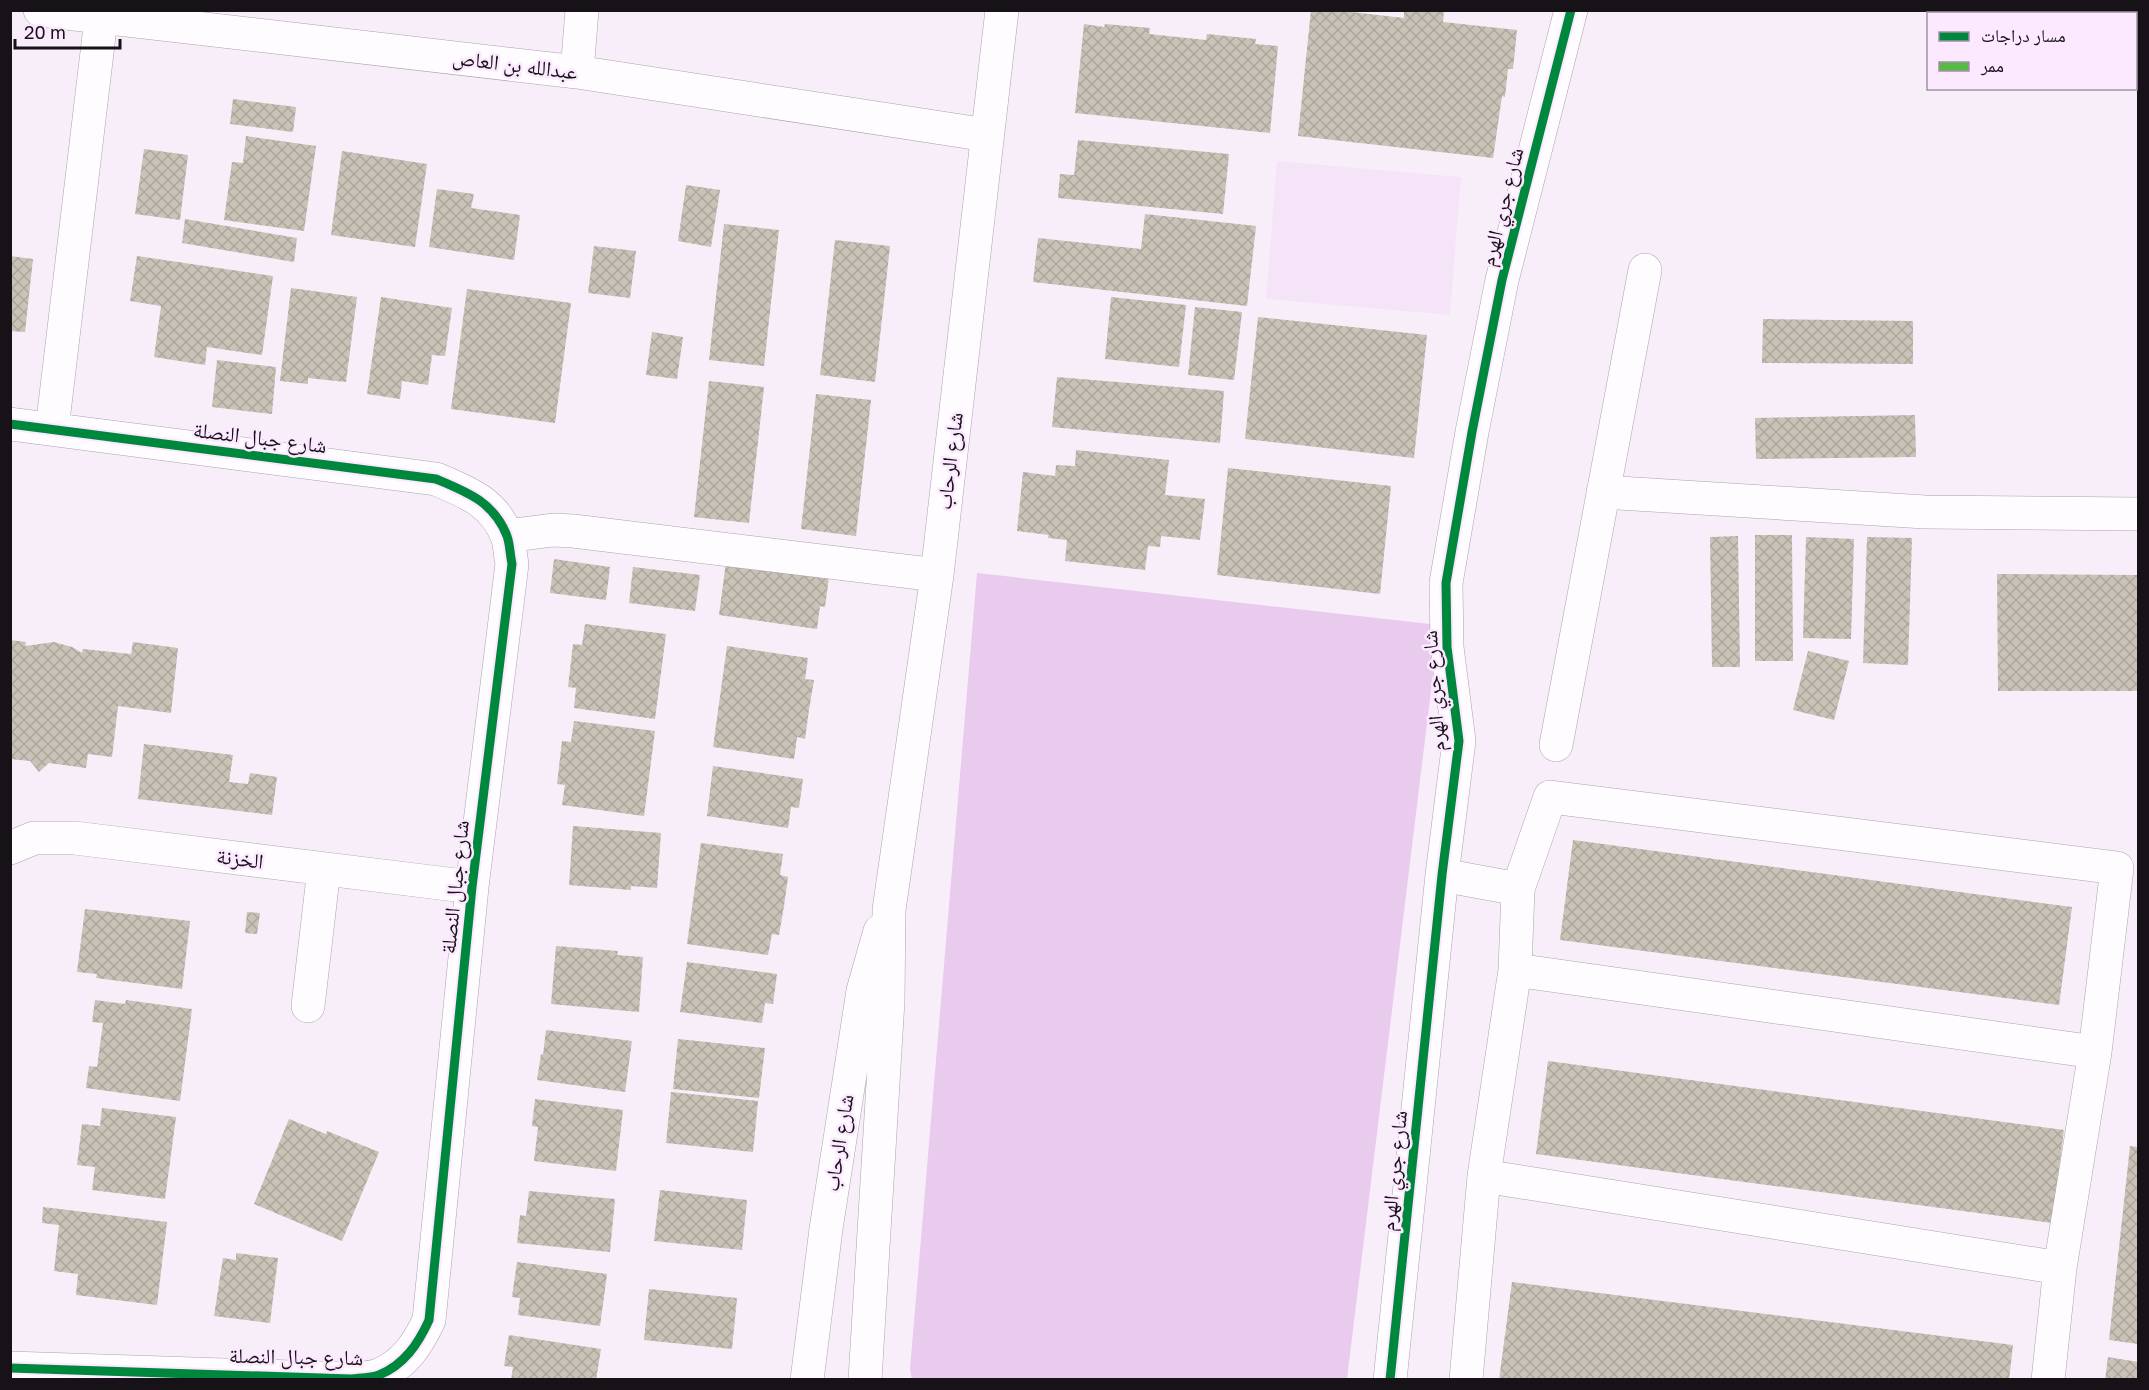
<svg xmlns="http://www.w3.org/2000/svg" width="2149" height="1390" font-family="'Golos Text','Noto Naskh Arabic',sans-serif">
	<defs>
		<pattern id="building-cross-hatch" width="8" height="8" patternUnits="userSpaceOnUse" patternTransform="scale(1.5)"><rect width="8" height="8" fill="#c9c2b6"/><path d="M0 0l8 8M0 8l8-8" fill="none" stroke="#aca69c"/></pattern>
	</defs>
	<rect width="100%" height="100%" fill="#f8eefa"/>
	<!-- built -->
	<path fill="#f5e4f8" d="M1277,161l184,16 -11,138 -184,-16z"/>
	<!-- garden -->
	<path fill="#e9cbed" d="M977,573l462,52 -92,754 -435,1 -2,-11z"/>
	<!-- building -->
	<path fill="url(#building-cross-hatch)" d="M1311,10h23l70,8v-8h40l-1,12 74,8 -4,39h-5l-3,28 -3,-1 -9,62 -195,-22z
		M1084,24l20,3 1,-3 45,4 -1,6 57,6 1,-6 49,5 -1,5 23,2 -8,87 -195,-20z
		M233,99l63,8 -3,25 -63,-8z
		M246,136l70,10 -12,85 -80,-11 8,-58 11,1z
		M1078,140l151,14 -6,60 -165,-16 2,-24 14,1z
		M144,149l44,6 -8,65 -45,-6z
		M342,151l85,13 -12,83 -84,-12z
		M686,185l34,5 -9,57 -33,-6z
		M437,189l37,5 -3,14 49,7 -6,45 -85,-13z
		M1145,214l111,12 -9,80 -214,-24 5,-44 103,11z
		M185,219l112,19 -3,24 -112,-19z
		M724,224l55,6 -15,136 -55,-6z
		M835,240l55,6 -15,136 -55,-7z
		M594,246l42,5 -6,47 -42,-5z
		M10,256l23,3 -8,73 -15,-1z
		M137,256l136,20 -11,79 -55,-8 -2,18 -51,-8 7,-51 -31,-5z
		M291,288l66,9 -11,85 -38,-4v6l-28,-3z
		M467,289l104,14 -16,120 -104,-14z
		M381,297l71,11 -7,48 -13,-1 -4,30 -26,-4 -2,18 -33,-5z
		M1111,297l75,8 -7,62 -74,-8z
		M1195,307l47,5 -8,68 -46,-5z
		M1258,317l169,18 -13,123 -169,-19z
		M1763,319l150,2v43l-151,-1z
		M652,332l31,5 -6,42 -31,-4z
		M217,360l59,7 -4,47 -60,-7z
		M1057,377l167,14 -4,52 -168,-16z
		M709,381l55,6 -15,136 -55,-6z
		M816,394l55,6 -15,136 -55,-7z
		M1915,415l1,42 -160,2 -1,-41z
		M1076,450l93,10 -4,35 40,4 -5,41 -39,-4 -1,11 -12,-1 -3,24 -80,-9 2,-21 -19,-2 1,-3 -32,-4 6,-59 32,4 1,-11 19,1z
		M1228,468l163,18 -11,108 -163,-19z
		M1755,535h37l1,126h-38z
		M1738,536l2,131h-28l-2,-130z
		M1806,537l48,2 -3,100 -48,-1z
		M1867,537l45,1 -4,127 -45,-2z
		M554,559l56,8 -4,33 -56,-7z
		M726,562l103,15 -4,30 -5,-1 -3,23 -98,-14z
		M633,567l67,8 -5,36 -66,-8z
		M1997,574l141,1v116h-140z
		M585,624l81,10 -11,85 -81,-11 2,-20 -8,-1 5,-43 9,1z
		M10,640l16,2 -1,4 29,-4 18,5 10,6 1,-4 48,5 2,-12 45,6 -7,65 -53,-7 -6,51 -24,-3 -2,14 -37,-5 -10,9 -9,-11 -20,-2z
		M727,646l81,12 -3,21 9,1 -5,30 -4,29 -8,-2 -3,22 -81,-12z
		M1808,651l41,10 -15,59 -41,-10z
		M574,721l81,10 -11,85 -82,-11 3,-20 -8,-1 5,-43 9,1z
		M144,744l89,11 -4,27 19,2 2,-11 27,4 -5,38 -134,-16z
		M713,766l90,13 -4,29 -8,-1 -3,21 -81,-12z
		M573,826l88,7 -4,55 -26,-2v4l-62,-5z
		M1573,840l499,67 -13,98 -499,-65z
		M701,843l82,11 -3,21 8,2 -4,29 -5,29 -7,-1 -4,21 -81,-11z
		M85,909l105,12 -8,68 -86,-11 1,-4 -20,-2z
		M247,912l13,1 -3,21 -12,-1z
		M556,946l62,5 -1,4 26,2 -4,55 -88,-8z
		M687,962l90,12 -4,30 -8,-1 -3,20 -82,-11z
		M95,1000l30,4 1,-4 66,9 -12,92 -94,-13 3,-22 8,1 6,-44 -11,-1z
		M546,1030l86,11 -7,51 -88,-12 4,-26 2,1z
		M678,1039l87,9 -6,50 -86,-9z
		M1548,1061l516,69 -12,93 -516,-69z
		M671,1092l87,9 -5,51 -87,-9z
		M535,1099l88,11 -7,61 -82,-10 4,-34 -6,-1z
		M102,1108l74,9 -11,82 -73,-9 3,-23 -18,-2 5,-41 18,2z
		M289,1119l37,15 1,-3 52,21 -37,89 -88,-37z
		M2130,1146l8,1v197l-29,-4z
		M660,1190l87,10 -5,50 -88,-9z
		M529,1191l86,8 -5,53 -93,-9 3,-28 6,1z
		M43,1207l124,15 -10,83 -81,-10 2,-21 -24,-3 5,-46 -17,-2z
		M236,1253l42,5 -8,65 -56,-7 9,-58 13,2z
		M517,1262l90,12 -7,52 -82,-11 2,-17 -8,-1z
		M1512,1282l501,63 -4,35h-510z
		M649,1289l88,9 -5,51 -88,-9z
		M509,1335l92,14 -5,31h-85l2,-13 -9,-1z
		M2108,1357l30,5v18h-33z"/>
	<g fill="none" stroke-linecap="round" stroke-linejoin="round">
		<!-- minor casing -->
		<g stroke="#aaa3ac" stroke-width="34">
			<path id="minor" d="M40,10l537,62 410,63
				M577,72l5,-62
				M10,424l426,55c31,13 58,23 71,57 3,8 3,19 5,28l-40,323 -43,433c-11,24 -25,45 -50,55 -8,3 -20,3 -28,4l-341,-11
				M52,429l49,-410
				M1603,492l322,20 213,2
				M507,536l46,-6 20,1 364,44
				M1556,745l89,-475
				M10,848l24,-10h41l397,49
				M1442,875l76,14
				M1515,970l580,82
				M308,1006l16,-137
				M1484,1176l576,92
				M807,1380l19,-151 37,-238 17,-60
				M865,1380l23,-379 1,-91 48,-335 65,-565
				M1390,1380l52,-505 17,-134 -12,-94 -1,-64 26,-151 30,-152 69,-270
				M1466,1380l18,-204 31,-206 3,-81 32,-92 567,71 -22,184 -35,216 -12,112"/>
		</g>
		<!-- minor -->
		<use href="#minor" stroke="#fefcfe" stroke-width="33"/>
		<!-- quiet -->
		<path stroke="#58b947" stroke-width="8" stroke-dasharray="15 8" stroke-linecap="butt" d="M10,848h1"/>
		<!-- cycleway casing -->
		<g stroke="#fce9ff" stroke-width="13">
			<path id="cycleway" d="M10,424l426,55c31,13 58,23 71,57 3,8 3,19 5,28l-40,323 -43,433c-11,24 -25,45 -50,55 -8,3 -20,3 -28,4l-341,-11
				M1390,1380l52,-505 17,-134 -12,-94 -1,-64 26,-151 30,-152 69,-270"/>
		</g>
		<!-- cycleway -->
		<use href="#cycleway" stroke="#00873e" stroke-width="9"/>
	</g>
	<g text-anchor="middle" stroke-width="5" stroke-linejoin="round" paint-order="stroke">
		<!-- street labels -->
		<g font-size="21" fill="#171118" stroke="#fce9ff">
			<text transform="translate(515 65) rotate(7)" y="7">عبدالله بن العاص</text>
			<text transform="translate(1502 207) rotate(-76)" y="7">شارع جري الهرم</text>
			<text transform="translate(260 438) rotate(7)" y="7">شارع جبال النصلة</text>
			<text transform="translate(950 461) rotate(-83)" y="7">شارع الرحاب</text>
			<text transform="translate(1434 691) rotate(-94)" y="7">شارع جري الهرم</text>
			<text transform="translate(240 859) rotate(7)" y="7">الخزنة</text>
			<text transform="translate(455 887) rotate(-84)" y="7">شارع جبال النصلة</text>
			<text transform="translate(839 1143) rotate(-81)" y="7">شارع الرحاب</text>
			<text transform="translate(1394 1171) rotate(-84)" y="7">شارع جري الهرم</text>
			<text transform="translate(296 1357) rotate(1)" y="7">شارع جبال النصلة</text>
		</g>
	</g>
	<!-- border -->
	<rect width="2149" height="1390" fill="none" stroke="#171118" stroke-width="24"/>
	<!-- legend -->
	<rect x="1927" y="12" width="210" height="78" fill="#fce9ff" stroke="#a093a3" stroke-width="1.5"/>
	<rect x="1939" y="32" width="30" height="9" fill="#00873e" stroke="#a093a3" stroke-width="1.5"/>
	<text x="1981" y="42" font-size="18" fill="#171118">مسار دراجات</text>
	<rect x="1939" y="62" width="30" height="9" fill="#58b947" stroke="#a093a3" stroke-width="1.5"/>
	<text x="1981" y="72" font-size="18" fill="#171118">ممر</text>
	<!-- scale -->
	<path d="M15 39v9h105v-9" fill="none" stroke="#171118" stroke-width="3"/>
	<text x="24" y="39" font-size="18" fill="#171118" stroke="#fce9ff" stroke-width="4.5" paint-order="stroke">20 m</text>
</svg>
